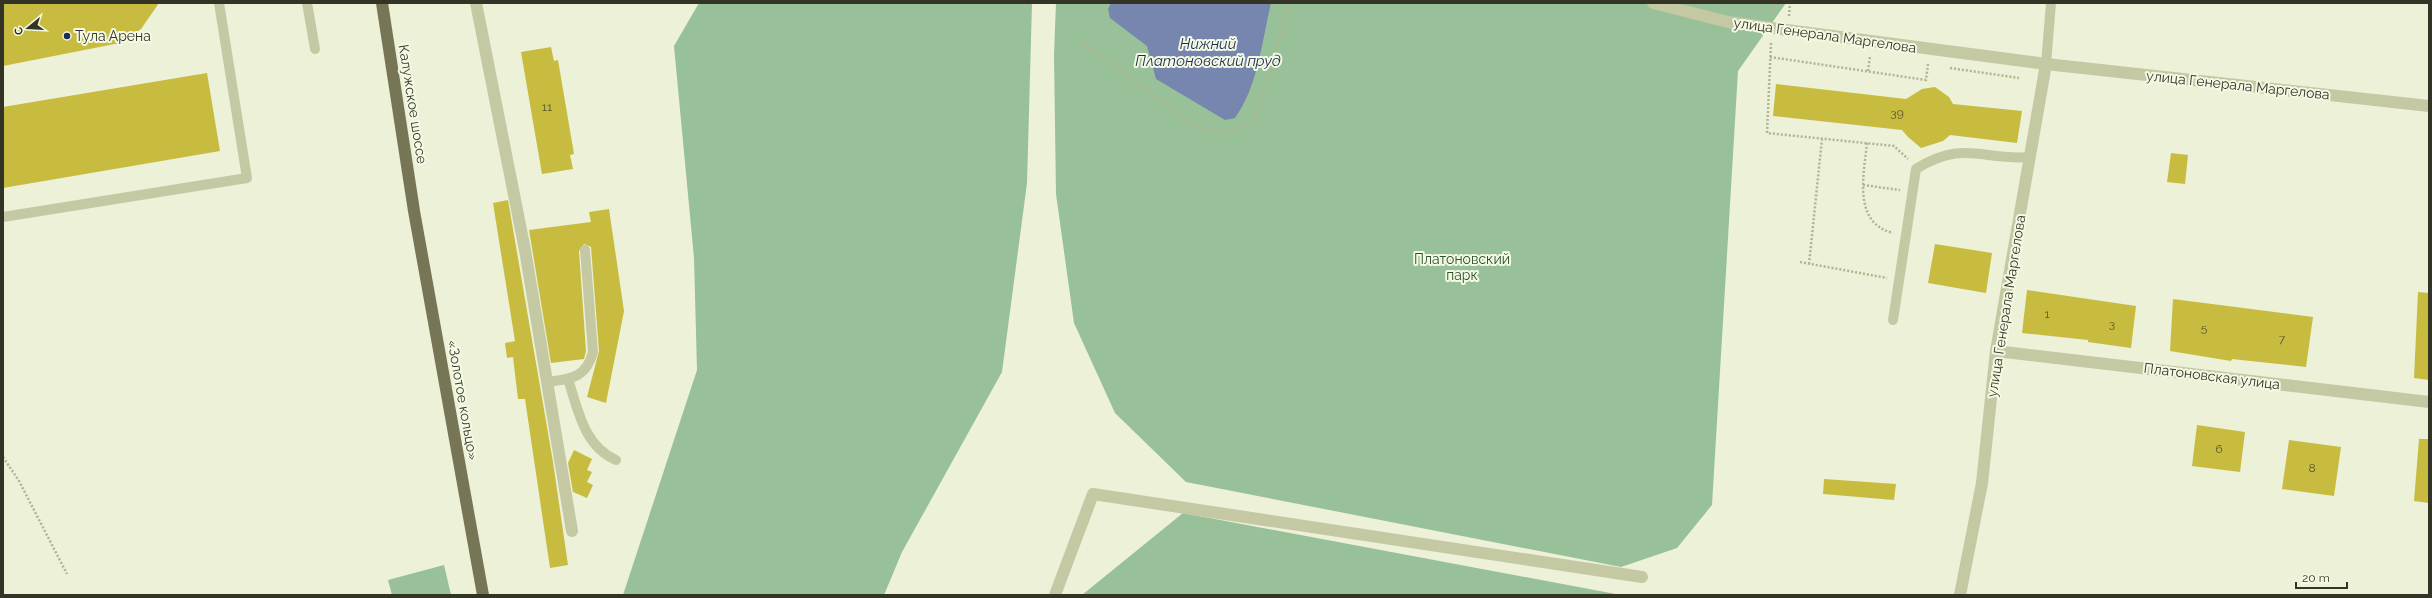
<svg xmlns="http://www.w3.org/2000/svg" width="2432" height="598" font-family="Raleway,sans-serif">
	<rect width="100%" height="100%" fill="#ecf1d8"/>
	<!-- green -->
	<path fill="#98c099" d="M699,3h333l-5,180 -25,189 -100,180 -18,43h-261l74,-225 -3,-112 -20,-212z
		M1056,3h730l-48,68 -26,434 -35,43 -56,19 -435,-85 -71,-69 -41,-90 -18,-129 -2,-139z
		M1183,513l438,82h-539z
		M444,565l7,30h-59l-4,-15z"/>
	<!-- water -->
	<path fill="#7786ae" d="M1111,3h160c-9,38 -13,83 -36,115l-10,2 -69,-41 -9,-33 -37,-28 -2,-9z"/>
	<!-- building -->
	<path fill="#c7bc40" d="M3,3h156l-18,26 -21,14 -117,23z
		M551,47l3,14 4,-1 16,94 -4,1 3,14 -31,5 -21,-122z
		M207,73l13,78 -217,37v-81z
		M1776,84l130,15 16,-10 13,-2 14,10 4,7 69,7 -5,32 -67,-8 -7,6 -22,7 -13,-11 -6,-7 -129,-14z
		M2171,153l17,2 -3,29 -18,-2z
		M508,200l45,262 15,103 -18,3 -25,-169h-7l-5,-42 -6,1 -2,-15 10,-2 -22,-138z
		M609,209l15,102 -18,92 -19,-6 12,-46 -8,-104 -7,-3 -5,7 7,100 -2,8 -33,4 -22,-133 62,-8 -2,-10z
		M1935,244l57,9 -6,40 -58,-10z
		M2027,290l109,16 -5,42 -43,-6v-2l-66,-7z
		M2418,292l11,1v87l-15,-2z
		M2173,299l140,18 -7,50 -74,-8 -1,2 -61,-10z
		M2197,425l48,7 -5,40 -48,-6z
		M2419,439h10v64l-15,-2z
		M2289,440l52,7 -7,49 -52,-7z
		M574,450l18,9 -5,11 5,2 -5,10 6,3 -6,13 -14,-6 -5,-29z
		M1824,479l72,5 -2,16 -71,-6z"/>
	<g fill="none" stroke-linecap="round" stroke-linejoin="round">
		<!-- path -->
		<path stroke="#b0b58e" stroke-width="2.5" stroke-dasharray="2 2" stroke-linecap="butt" d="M1773,14l2,-11
			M1789,16l1,-13
			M1083,43l115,85 27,3 17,-4 13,-9 36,-115
			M1771,43l-4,90 127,13 14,13
			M1770,57l156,23 2,-16
			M1950,68l69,10
			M1868,71l2,-15
			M1867,143c-3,31 -15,80 26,90
			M1863,185l37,5
			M1800,262l87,16
			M1809,264l13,-125
			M3,457l16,24 48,93"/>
		<!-- lane -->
		<path stroke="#c4c9a4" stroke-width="10" d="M307,3l8,46
			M2046,64l5,-61
			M3,217l244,-39 -28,-175
			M1893,320l23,-151c48,-30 66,-8 114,-12
			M568,379c10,31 16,67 48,81
			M547,382c24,-3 39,-4 46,-30l-8,-102"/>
		<!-- street -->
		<path stroke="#c4c9a4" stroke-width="12" d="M476,3l49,247 47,281
			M1653,3l75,19 59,8 259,34 383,42
			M1996,351l433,51
			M1055,595l38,-101 549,83
			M1960,595l22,-112 14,-132 50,-287"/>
		<!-- primary -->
		<path stroke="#767657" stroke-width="12" d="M382,3l32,208 69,384"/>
	</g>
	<!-- markers -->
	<circle fill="#1b2a56" stroke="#f4f9e4" stroke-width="1.5" cx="67" cy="36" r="4"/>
	<g text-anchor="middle" stroke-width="4" stroke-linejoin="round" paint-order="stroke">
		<!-- number labels -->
		<g font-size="12" fill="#59562c">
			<text x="547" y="111">11</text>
			<text x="1897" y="117">39</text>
			<text x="2047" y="318">1</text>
			<text x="2112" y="328">3</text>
			<text x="2204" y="332">5</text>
			<text x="2282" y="343">7</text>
			<text x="2219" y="453">6</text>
			<text x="2312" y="472">8</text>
		</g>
		<!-- street labels -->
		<g font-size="14" fill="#343426" stroke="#f4f9e4">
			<text transform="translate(1825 35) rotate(8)" y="5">улица Генерала Маргелова</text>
			<text transform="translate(2238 85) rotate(6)" y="5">улица Генерала Маргелова</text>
			<text transform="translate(413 104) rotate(81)" y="5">Калужское шоссе</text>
			<text transform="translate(2006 306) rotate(-81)" y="5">улица Генерала Маргелова</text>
			<text transform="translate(2212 376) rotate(7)" y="5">Платоновская улица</text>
			<text transform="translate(463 400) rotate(80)" y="5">«Золотое кольцо»</text>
		</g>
		<!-- poi labels -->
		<g font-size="14" fill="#343426" stroke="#f4f9e4" text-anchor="start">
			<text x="75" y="41">Тула Арена</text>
		</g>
		<!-- park labels -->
		<g font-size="14" fill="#29532b" stroke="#f4f9e4">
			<text x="1462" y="264">Платоновский<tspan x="1462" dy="16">парк</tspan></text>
		</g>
		<!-- water labels -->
		<g font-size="15" font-style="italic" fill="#1b2a56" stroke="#f4f9e4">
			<text x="1208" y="49">Нижний<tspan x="1208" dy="17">Платоновский пруд</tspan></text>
		</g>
	</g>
	<!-- border -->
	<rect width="2432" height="598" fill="none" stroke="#343426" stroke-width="8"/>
	<!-- north arrow -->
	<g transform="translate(28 28) rotate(252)" stroke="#f4f9e4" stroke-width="3" paint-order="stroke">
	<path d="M0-3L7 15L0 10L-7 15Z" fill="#343426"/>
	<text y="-6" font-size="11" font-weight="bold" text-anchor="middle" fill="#343426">С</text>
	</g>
	<!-- scale -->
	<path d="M2296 582v6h51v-6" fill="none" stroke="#343426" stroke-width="2"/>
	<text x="2302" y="582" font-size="12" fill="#343426" stroke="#f4f9e4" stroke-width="3" paint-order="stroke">20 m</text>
</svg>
